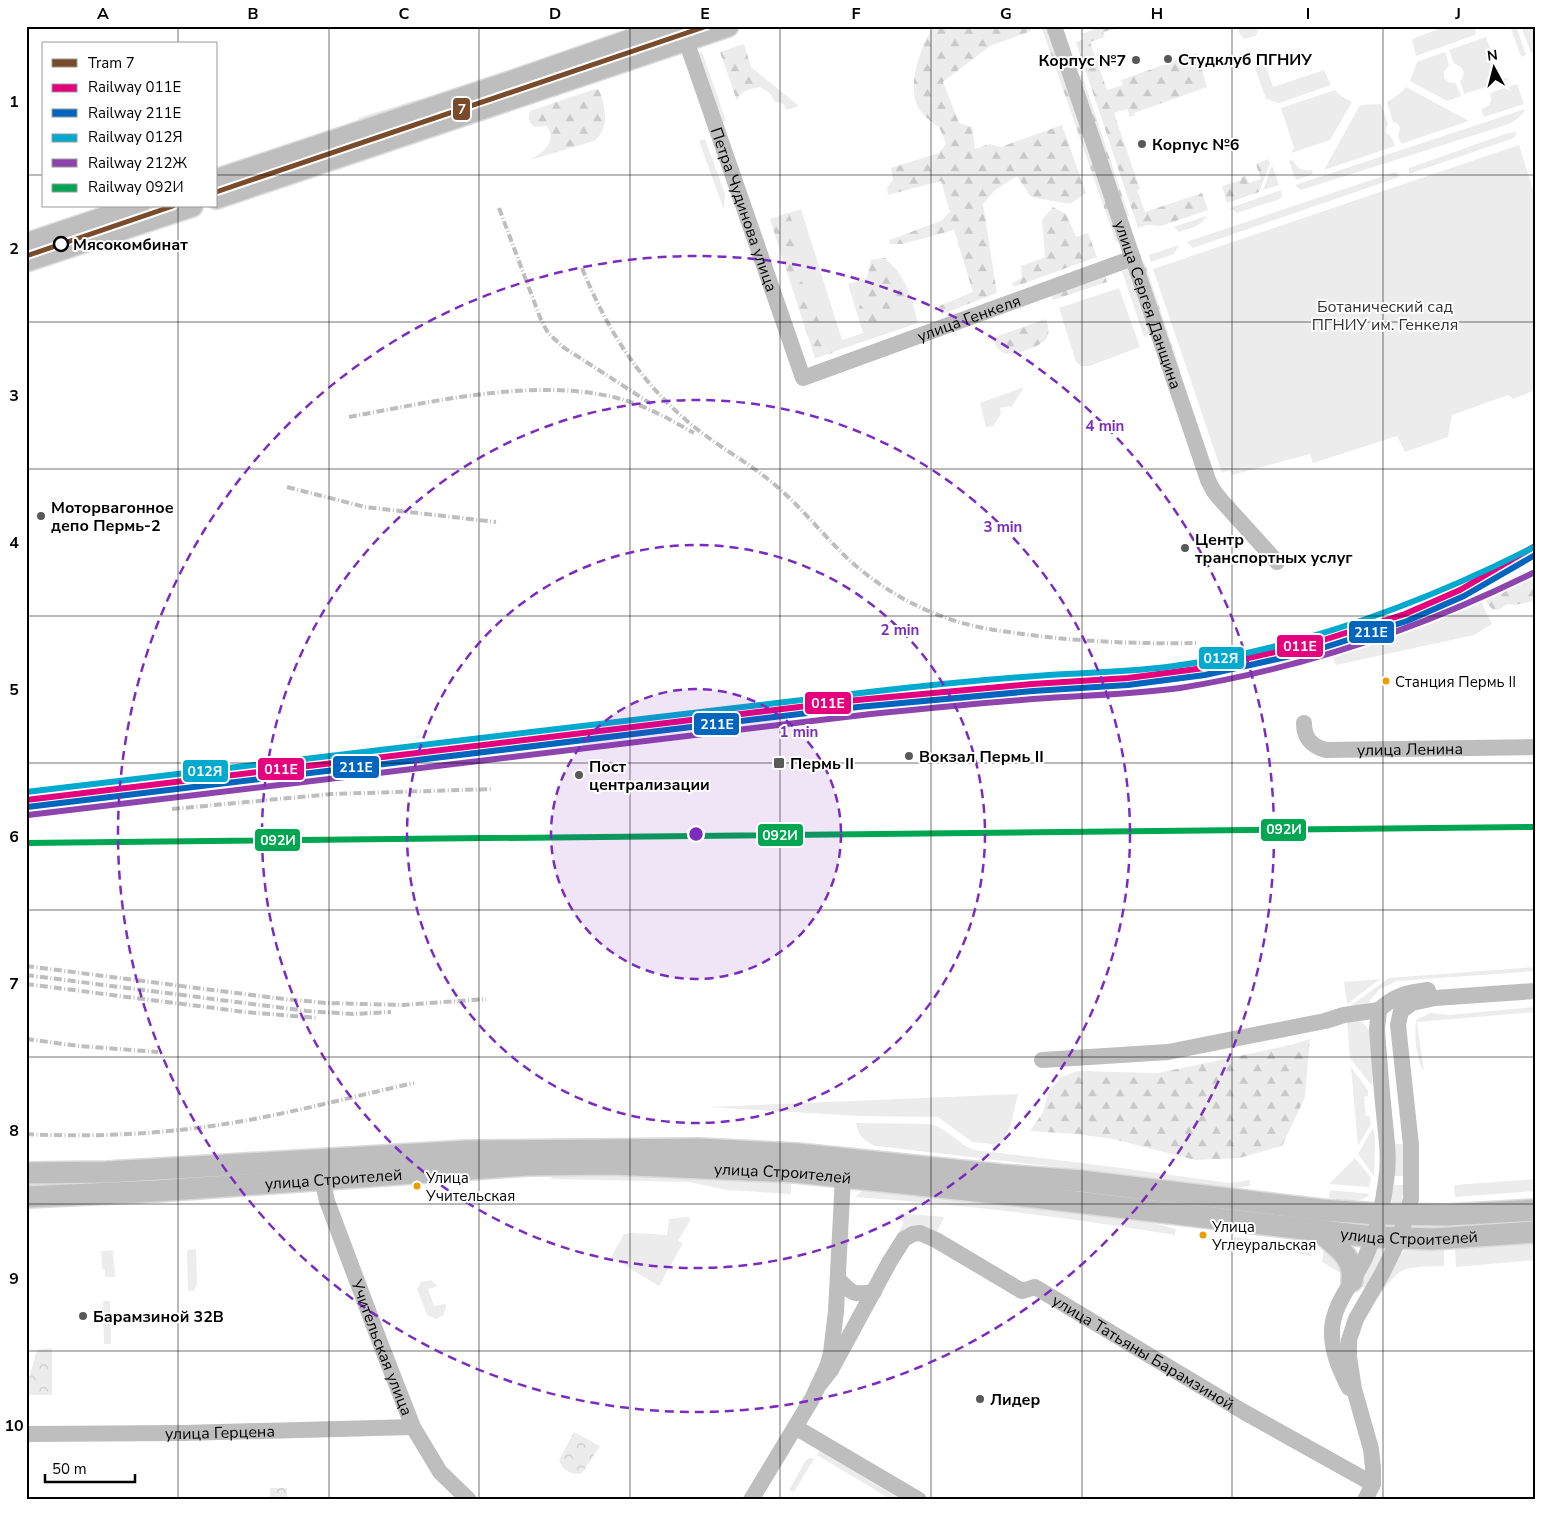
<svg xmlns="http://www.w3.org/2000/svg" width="1561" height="1526" font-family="'Nunito Sans',sans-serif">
	<defs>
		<pattern id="forest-firs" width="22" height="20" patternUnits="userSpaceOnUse" patternTransform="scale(1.25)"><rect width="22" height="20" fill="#ececec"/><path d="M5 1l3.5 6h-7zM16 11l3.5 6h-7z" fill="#c9c9c9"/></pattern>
		<pattern id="park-crowns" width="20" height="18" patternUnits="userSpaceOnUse" patternTransform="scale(1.25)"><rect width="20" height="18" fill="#ececec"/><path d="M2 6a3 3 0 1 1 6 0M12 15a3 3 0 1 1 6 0" fill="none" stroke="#c9c9c9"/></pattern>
	</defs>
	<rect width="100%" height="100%" fill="#fff"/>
	<!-- green -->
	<path fill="#ececec" d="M1237,26h22l-3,10 -12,3 -5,-6z
		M1447,26h29l-1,9 -59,21 -4,-17z
		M1510,26h6l10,29 -5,2z
		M1521,26h14v26l-4,1z
		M1486,37l15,40 9,2 -46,15 -4,-13c7,-7 3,-15 -6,-17l-5,-14z
		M702,52l24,69 -4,1 -24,-69z
		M1445,52l4,13 -5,7v6l5,4 7,1 5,13 -14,5 -37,-20 7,-19z
		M1264,61l9,26 51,-17 7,15 -52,18 -13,-4 -12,-34z
		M1517,84l7,20 -40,13 -3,-8c9,-3 12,-7 9,-16z
		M1406,87l63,34 -68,23 -3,-9 2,-7 -2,-4 -5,-2 -6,-20 12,-8z
		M1335,90l6,6 11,6 -22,38 -39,13 3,-5 -13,-40z
		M419,99l-3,6 -56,18 -2,-5z
		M1381,104l7,20 -2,4v5l5,3 4,10 -71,24 36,-65z
		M1525,109c-3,8 -9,11 -16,15l-208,66 -6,-5z
		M1517,132l-3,6 -105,36v-6l99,-35z
		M705,139l20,55 -1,16 -25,-69z
		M1519,145l16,51v194l-22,9 -5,-4 -56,20 -4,22 -43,15 -8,-16 -84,27 -3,-9 -78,21 -2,-5 -8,3 -69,-204z
		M1293,160c3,8 10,12 19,10l1,4 -17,6 -7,-19z
		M1272,165l7,20 -16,5z
		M1395,172l3,2 1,3 -206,71 -7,-6z
		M1281,190l1,5 -2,4 -43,14 -7,-5z
		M801,209l41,131 21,-7 -15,-49 19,-6 4,-18 14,-2c21,19 26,38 33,65l-103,35 -45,-139z
		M1206,216c-4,11 -16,12 -27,16l-5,-5z
		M1179,245l-5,9 -23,8 -2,-7z
		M1128,269l22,65 -6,3 -22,-66z
		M1119,288l21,59 -51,19h-8l-5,-4 -17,-54z
		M1024,387l-13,21 -1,-2 -10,2 1,6 -8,12 -7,1 -6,-24z
		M1477,593l15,31 -18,11 -138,30 -5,-10 -10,2 -2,-7 79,-25z
		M1535,967v4l-138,10 -17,8 -14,16 -20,4 43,-31z
		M1380,979l-33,25 -3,-22z
		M1535,1007v5l-118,10 7,50c-8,-14 -10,-35 -8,-51l1,-2 14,-6 18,2z
		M1347,1020c7,0 13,0 18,5 10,8 7,48 7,61l-22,-28z
		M1351,1067l17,23v6l-4,1 2,19h4l1,8 -13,22z
		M1018,1094l-7,30 -10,21 -29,-3 -34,-25 -78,-1 -151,-9z
		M856,1123l73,1c19,3 28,21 46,26l131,16 123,17 21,-3v6l-25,3 -135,-18 -214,-25c-11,-4 -18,-10 -20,-23z
		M1373,1128l2,10 -1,38 -16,-22z
		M1393,1144h13l-1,32h-12z
		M1355,1158l16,20 -2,9 -40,-3z
		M599,1174l192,7v13l-64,-4 -38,-8 -139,-3 5,-4z
		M1535,1179v12l-80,6 -1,-12z
		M1390,1185h14l-3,18h-8l-2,-3z
		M864,1189l264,27 48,13 -1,6c-106,-17 -213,-31 -320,-38z
		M1330,1190l40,4c-10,11 -28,5 -41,4z
		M898,1213l46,4 -7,15 -51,22 18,-32 -6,-4z
		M687,1217l4,2 -13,22 5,2 -24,43 -48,-29 13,-23 9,-1 34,2 2,-16z
		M1234,1237l78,11 -1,8 -12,-3 -65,-9z
		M1535,1242v18l-79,7 -1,-19z
		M1383,1246l3,3 -18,41 -11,-7 19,-36z
		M1444,1247v19c-36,1 -45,-2 -65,31l-3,-1 22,-40c12,-12 29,-9 46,-9z
		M1324,1248l9,4 13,24 -24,-14z
		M196,1249l1,35 -3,7h-6l-1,-41z
		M113,1250l2,27h-10v-8h-3l-1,-18z
		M431,1280l7,6 -10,3 6,17 11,-2 1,2 -2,9 -8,4 -9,-4 -10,-26 4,-7z
		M103,1301h7l1,43h-7z
		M820,1451l82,49h-10l-75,-45z
		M809,1458l5,1 -20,33 -5,-2 17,-30z"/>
	<!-- forest -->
	<path fill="url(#forest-firs)" d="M934,26h96l1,5 -41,15 -47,36 16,41 13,4 3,22 14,-5 12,3 61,-22 24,68 -16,11 -39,-7 -14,-21 -23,15 -11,13 14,89 -55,21 -3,-8 34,-14 -19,-62 -52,14h-12l-1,-4 52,-19 9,-9 -9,-31 -53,14 -1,-7 6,-8 -2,-12 48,-15 7,-9c-7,-23 -9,-15 -23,-30 -20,-20 -3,-68 11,-88z
		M1041,26h8l73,214 -6,2z
		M1102,26h27l-26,6 2,5 -15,5 17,48 16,-5 -2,-5 76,-27 10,34 -73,26 1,2 -5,2 -3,-8 -13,4 26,76 -3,1 8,22 57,-19 6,17 -47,16 -13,-1 -10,3 -62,-186 8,-3 -2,-5z
		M744,44l7,23 48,39 -12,4 -4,-6 -9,-3 -4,-8 -10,-6c-9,2 -20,3 -23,14l-17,-49z
		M1082,75l47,141 -5,1 -47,-141z
		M595,89l4,1c7,17 11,39 -5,51l-64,19c12,-7 28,-18 17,-34l-13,1c-6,-6 -6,-9 -4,-16z
		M1268,159l2,4 -11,29 -32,11 -5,-17 19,-6v-3l5,-1 3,7 12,-4 -5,-15z
		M1053,207l13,7 10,23 12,-4 9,24 -83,30 -2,-4 10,-5 -1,-12 24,-9 -3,-37z
		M789,213l10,29 -4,27 3,8 14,18 6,10 -2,10 19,37 -20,6 -45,-139z
		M885,258c14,13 22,26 28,45l-26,19 -21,6 -7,-21 9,-11 -2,-14 5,-22z
		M1144,261l37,111 -5,1 -36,-110z
		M1105,276l2,6 -54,18 -2,-5z
		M1046,319c2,6 4,12 1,19 -5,8 -34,19 -43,15 -6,-2 -9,-9 -12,-15z
		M1535,574v27l-20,4 -8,-1 -9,6h-5l-7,-8 -1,-7 3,-4z
		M1310,1039l-5,58 -23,49 -43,12 -44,2 -82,-21 -37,-5 -46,-3 13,-19 5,-19 13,-16 16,-6 81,2 133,-28z"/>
	<!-- park -->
	<path fill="url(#park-crowns)" d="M52,1348v47h-26v-6l11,-39z
		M574,1432l26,14 -18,27c-10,3 -20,-3 -23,-13z
		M270,1488h17v12h-17z"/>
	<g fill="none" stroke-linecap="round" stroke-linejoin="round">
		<!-- major casing -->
		<g stroke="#dbdbdb" stroke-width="24">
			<g id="major">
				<path d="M216,180l291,-97 164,-57"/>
				<path d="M216,198l512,-172"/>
				<path d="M26,244l113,-38"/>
				<path d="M26,261l166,-55"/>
				<path d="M26,1173l81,-1 360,-21 232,-2 99,5 204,21 79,6 241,29 57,4 69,1 87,-5"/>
				<path id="s7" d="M26,1197l131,-6 371,-26 83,-1 185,8 238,25 339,40 60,2 102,-7"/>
				<path d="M1320,1232c16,14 35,25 32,49"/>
			</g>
		</g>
		<!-- minor -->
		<g stroke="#bebebe" stroke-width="16">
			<path id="s1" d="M681,26l122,352 330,-120"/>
			<path id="s2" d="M1054,26l154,454 5,10 7,9 57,63"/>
			<path id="s3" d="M1304,723c0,15 7,23 22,27l209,-3"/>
			<path d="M1379,1010c16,-15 27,-17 49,-20"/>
			<path d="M1042,1060l126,-8 157,-31 19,-6 35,-5"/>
			<path id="s4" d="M322,1179l5,22 54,144 32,82 27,45 29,28"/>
			<path d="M838,1279c15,15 14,16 36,13"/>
			<path id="s5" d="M819,1385l12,-15 59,-109 14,-22 9,-5 7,-1 16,7 86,51 13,-4 209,125 129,72"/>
			<path d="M1349,1388c-9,-18 -18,-37 -17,-58 1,-26 22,-49 33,-72 11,-24 18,-51 21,-77 4,-22 0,-46 -2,-68 -3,-28 -5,-56 -7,-84l2,-19"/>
			<path d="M795,1427l124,73"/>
			<path id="s6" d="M26,1434l157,-1 230,-6"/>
			<path d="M751,1500l61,-101 15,-32 4,-14 5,-42 7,-134 -1,-11"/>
			<path d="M1365,1500l8,-16v-16l-2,-19 -17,-60 -5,-32v-17l7,-21 27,-47 16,-33 12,-40v-54l-13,-120 3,-14 11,-8 23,-5 100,-7"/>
		</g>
		<!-- major -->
		<use href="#major" stroke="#bebebe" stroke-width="21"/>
		<!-- rail -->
		<path stroke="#bebebe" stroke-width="4" stroke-dasharray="8 2.5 1 2.5" stroke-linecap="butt" d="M499,208l42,112 7,13 15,14 90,58
			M582,268c24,59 55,110 104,152 26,23 57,39 83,60 29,23 52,53 79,79 34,31 77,55 122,66 19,5 40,7 60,10 55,7 111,9 166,8
			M349,417c82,-15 186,-40 268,-19 28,7 52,21 77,35
			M287,487l78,20 131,15
			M172,809l160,-15 160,-5
			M26,966l249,32 51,5 76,2 84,-6
			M26,975l281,36 46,3 38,-2
			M26,984l219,28 73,6
			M26,1039l53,7 79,6
			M26,1134c76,4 154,-1 228,-15 53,-10 106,-24 160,-36"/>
		<!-- rail-1 casing -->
		<g stroke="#fff" stroke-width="10">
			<path id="rail-1" d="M26,800l831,-100 175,-16 96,-6 76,-10 107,-24 94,-30 55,-24 75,-44"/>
		</g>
		<!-- rail-2 casing -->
		<g stroke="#fff" stroke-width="10">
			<path id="rail-2" d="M27,807l831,-100 175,-16 95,-6 77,-10 108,-24 94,-30 57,-25 71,-41"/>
		</g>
		<!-- rail-3 casing -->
		<g stroke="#fff" stroke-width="10">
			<path id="rail-3" d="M26,792l843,-100c60,-7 120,-13 180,-17 42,-3 84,-3 125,-9 125,-17 245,-61 358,-118"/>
		</g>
		<!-- rail-4 casing -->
		<g stroke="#fff" stroke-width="10">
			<path id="rail-4" d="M28,815l843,-101c59,-6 118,-12 177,-16 44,-3 89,-4 132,-10 124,-20 242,-60 355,-116"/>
		</g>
		<!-- rail-5 casing -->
		<g stroke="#fff" stroke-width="10">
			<path id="rail-5" d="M26,843l1509,-16"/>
		</g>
		<!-- rail-1 -->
		<use href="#rail-1" stroke="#e5007d" stroke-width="6"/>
		<!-- rail-2 -->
		<use href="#rail-2" stroke="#0065bd" stroke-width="6"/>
		<!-- rail-3 -->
		<use href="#rail-3" stroke="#00a9ce" stroke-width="6"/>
		<!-- rail-4 -->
		<use href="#rail-4" stroke="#8e44ad" stroke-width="6"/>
		<!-- rail-5 -->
		<use href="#rail-5" stroke="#00a651" stroke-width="6"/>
		<!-- tram-1 casing -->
		<g stroke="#fff" stroke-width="9">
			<path id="tram-1" d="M216,192l491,-166
				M26,256l147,-50"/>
		</g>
		<!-- tram-1 -->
		<use href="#tram-1" stroke="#7a4b2a" stroke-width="5"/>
	</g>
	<!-- grid -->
	<path fill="none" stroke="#000" stroke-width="1" stroke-opacity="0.55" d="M178,26v18M329,26v1474M479,26v1474M630,26v1474M780,26v1474M931,26v1474M1082,26v1474M1232,26v1474M1383,26v1474M26,175h18M216,175h1319M178,206v1294M26,322h1509M26,469h1509M26,616h1509M26,763h1509M26,910h1509M26,1057h1509M26,1204h1509M26,1351h1509"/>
	<!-- distance rings -->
	<circle cx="696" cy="834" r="145" fill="#7b2cbf" fill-opacity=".12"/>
	<g fill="none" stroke="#7b2cbf" stroke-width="2.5" stroke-dasharray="9 6">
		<circle cx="696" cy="834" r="145"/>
		<circle cx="696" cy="834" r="289"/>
		<circle cx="696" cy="834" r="434"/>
		<circle cx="696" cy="834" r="578"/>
	</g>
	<!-- markers -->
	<g fill="#595959" stroke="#fff" stroke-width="2">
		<circle cx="1168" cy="59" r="5"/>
		<circle cx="1136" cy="60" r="5"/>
		<circle cx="1142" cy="144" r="5"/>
		<circle cx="41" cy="516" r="5"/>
		<circle cx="1185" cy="548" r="5"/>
		<circle cx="909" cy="756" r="5"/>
		<rect x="773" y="757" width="12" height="12" rx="2.5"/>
		<circle cx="579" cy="775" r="5"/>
		<circle cx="83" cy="1316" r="5"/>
		<circle cx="980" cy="1399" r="5"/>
	</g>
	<circle fill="#fff" stroke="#000" stroke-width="2.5" cx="61" cy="244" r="7"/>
	<g fill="#eb9e00" stroke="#fff" stroke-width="2">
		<circle cx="1386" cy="681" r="4.5"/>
		<circle cx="417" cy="1186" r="4.5"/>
		<circle cx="1203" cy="1235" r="4.5"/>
	</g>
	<g text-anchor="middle" stroke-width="4" stroke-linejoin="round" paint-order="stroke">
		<!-- bus labels -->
		<g font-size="15" fill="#000" stroke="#fff" text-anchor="start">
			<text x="1395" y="687">Станция Пермь II</text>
			<text x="426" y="1183">Улица<tspan x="426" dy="18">Учительская</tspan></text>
			<text x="1212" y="1232">Улица<tspan x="1212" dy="18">Углеуральская</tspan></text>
		</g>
		<!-- poi labels -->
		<g font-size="16" font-weight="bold" fill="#000" stroke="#fff" text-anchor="start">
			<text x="1178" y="65">Студклуб ПГНИУ</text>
			<text x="1126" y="66" text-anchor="end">Корпус №7</text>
			<text x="1152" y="150">Корпус №6</text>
			<text x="51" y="513">Моторвагонное<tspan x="51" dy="18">депо Пермь-2</tspan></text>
			<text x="1195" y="545">Центр<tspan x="1195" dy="18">транспортных услуг</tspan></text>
			<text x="919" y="762">Вокзал Пермь II</text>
			<text x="790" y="769">Пермь II</text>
			<text x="589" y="772">Пост<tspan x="589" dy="18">централизации</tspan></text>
			<text x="93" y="1322">Барамзиной 32В</text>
			<text x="990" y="1405">Лидер</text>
		</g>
		<!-- street labels -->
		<g font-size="16" fill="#000" stroke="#fff">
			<text dy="6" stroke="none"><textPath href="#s1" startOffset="194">Петра Чудинова улица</textPath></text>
			<text dy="6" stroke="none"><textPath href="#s2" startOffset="294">улица Сергея Данщина</textPath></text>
			<text dy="6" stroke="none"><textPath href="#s1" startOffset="549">улица Генкеля</textPath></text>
			<text dy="6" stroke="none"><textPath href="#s3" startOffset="122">улица Ленина</textPath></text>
			<text dy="6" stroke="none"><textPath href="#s7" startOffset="758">улица Строителей</textPath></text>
			<text dy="6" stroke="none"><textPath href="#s7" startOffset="308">улица Строителей</textPath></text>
			<text dy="6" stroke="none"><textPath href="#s7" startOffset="1388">улица Строителей</textPath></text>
			<text dy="6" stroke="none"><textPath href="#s4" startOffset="179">Учительская улица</textPath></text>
			<text dy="6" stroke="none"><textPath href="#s5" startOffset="444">улица Татьяны Барамзиной</textPath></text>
			<text dy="6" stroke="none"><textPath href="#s6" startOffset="194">улица Герцена</textPath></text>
		</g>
		<!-- stop labels -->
		<g font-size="16" font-weight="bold" fill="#000" stroke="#fff" text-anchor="start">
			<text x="73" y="250">Мясокомбинат</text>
		</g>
		<!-- park labels -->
		<g font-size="16" fill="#333" stroke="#fff">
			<text x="1385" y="312">Ботанический сад<tspan x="1385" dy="18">ПГНИУ им. Генкеля</tspan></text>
		</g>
	</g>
	<circle cx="696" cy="834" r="8" fill="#7b2cbf" stroke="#fff" stroke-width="2.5"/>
	<g font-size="15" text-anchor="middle" font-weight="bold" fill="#7b2cbf" stroke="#fff" stroke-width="4" stroke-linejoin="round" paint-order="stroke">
		<text x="1105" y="431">4 min</text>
		<text x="1003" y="532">3 min</text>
		<text x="900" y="635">2 min</text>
		<text x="799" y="737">1 min</text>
	</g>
	<g stroke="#fff" stroke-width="2">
		<rect x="452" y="97" width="19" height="24" rx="5" fill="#7a4b2a"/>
		<rect x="1348" y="620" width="47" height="24" rx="5" fill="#0065bd"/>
		<rect x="1276" y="634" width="48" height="24" rx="5" fill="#e5007d"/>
		<rect x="1198" y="646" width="47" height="24" rx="5" fill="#00a9ce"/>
		<rect x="804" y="691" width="48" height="24" rx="5" fill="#e5007d"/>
		<rect x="693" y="712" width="47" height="24" rx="5" fill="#0065bd"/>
		<rect x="332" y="755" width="48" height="24" rx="5" fill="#0065bd"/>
		<rect x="257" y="757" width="48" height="24" rx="5" fill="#e5007d"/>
		<rect x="182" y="759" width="47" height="24" rx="5" fill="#00a9ce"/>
		<rect x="1260" y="818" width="47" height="24" rx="5" fill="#00a651"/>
		<rect x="757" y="823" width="47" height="24" rx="5" fill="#00a651"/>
		<rect x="254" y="828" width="47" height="24" rx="5" fill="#00a651"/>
	</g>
	<g font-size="14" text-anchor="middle" font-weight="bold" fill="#fff">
		<text x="462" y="114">7</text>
		<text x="1371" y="637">211Е</text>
		<text x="1300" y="651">011Е</text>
		<text x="1221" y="663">012Я</text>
		<text x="828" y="708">011Е</text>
		<text x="717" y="729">211Е</text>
		<text x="356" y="772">211Е</text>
		<text x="281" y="774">011Е</text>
		<text x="205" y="776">012Я</text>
		<text x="1284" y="834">092И</text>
		<text x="780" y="840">092И</text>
		<text x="278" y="845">092И</text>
	</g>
	<!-- border -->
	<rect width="1561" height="1526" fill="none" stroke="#ffffff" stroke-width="55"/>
	<!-- legend -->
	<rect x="42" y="42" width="175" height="165" fill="#ffffff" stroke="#999999"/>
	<rect x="52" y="59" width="25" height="8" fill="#7a4b2a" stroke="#999999"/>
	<text x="88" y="68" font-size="15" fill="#000000">Tram 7</text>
	<rect x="52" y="84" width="25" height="8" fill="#e5007d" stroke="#999999"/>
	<text x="88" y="92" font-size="15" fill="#000000">Railway 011Е</text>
	<rect x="52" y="109" width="25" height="8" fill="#0065bd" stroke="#999999"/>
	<text x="88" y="118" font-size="15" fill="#000000">Railway 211Е</text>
	<rect x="52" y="134" width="25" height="8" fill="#00a9ce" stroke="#999999"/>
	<text x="88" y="142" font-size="15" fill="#000000">Railway 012Я</text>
	<rect x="52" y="159" width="25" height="8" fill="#8e44ad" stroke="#999999"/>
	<text x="88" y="168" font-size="15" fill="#000000">Railway 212Ж</text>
	<rect x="52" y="184" width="25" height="8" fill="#00a651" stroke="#999999"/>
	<text x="88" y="192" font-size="15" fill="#000000">Railway 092И</text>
	<!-- north arrow -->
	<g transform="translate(1494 68) rotate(353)" stroke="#ffffff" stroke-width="4" paint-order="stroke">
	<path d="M0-4L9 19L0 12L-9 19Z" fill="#000000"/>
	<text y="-8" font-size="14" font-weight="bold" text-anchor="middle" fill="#000000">N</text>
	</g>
	<!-- scale -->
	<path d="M45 1474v8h90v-8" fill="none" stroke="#000000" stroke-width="2.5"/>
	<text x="52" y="1474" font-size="15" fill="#000000" stroke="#ffffff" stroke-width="4" paint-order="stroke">50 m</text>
	<rect x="28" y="28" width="1506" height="1470" fill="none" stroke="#000" stroke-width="2"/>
	<g font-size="16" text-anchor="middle" font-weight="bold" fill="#000">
		<text x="103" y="19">A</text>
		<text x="253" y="19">B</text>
		<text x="404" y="19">C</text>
		<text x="555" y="19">D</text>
		<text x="705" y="19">E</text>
		<text x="856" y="19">F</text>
		<text x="1006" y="19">G</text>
		<text x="1157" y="19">H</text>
		<text x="1308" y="19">I</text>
		<text x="1458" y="19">J</text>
		<text x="14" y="107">1</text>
		<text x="14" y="254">2</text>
		<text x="14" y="401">3</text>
		<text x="14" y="548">4</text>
		<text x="14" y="695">5</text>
		<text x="14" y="842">6</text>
		<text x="14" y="989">7</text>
		<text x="14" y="1136">8</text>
		<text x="14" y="1284">9</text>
		<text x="14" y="1431">10</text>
	</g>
</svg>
